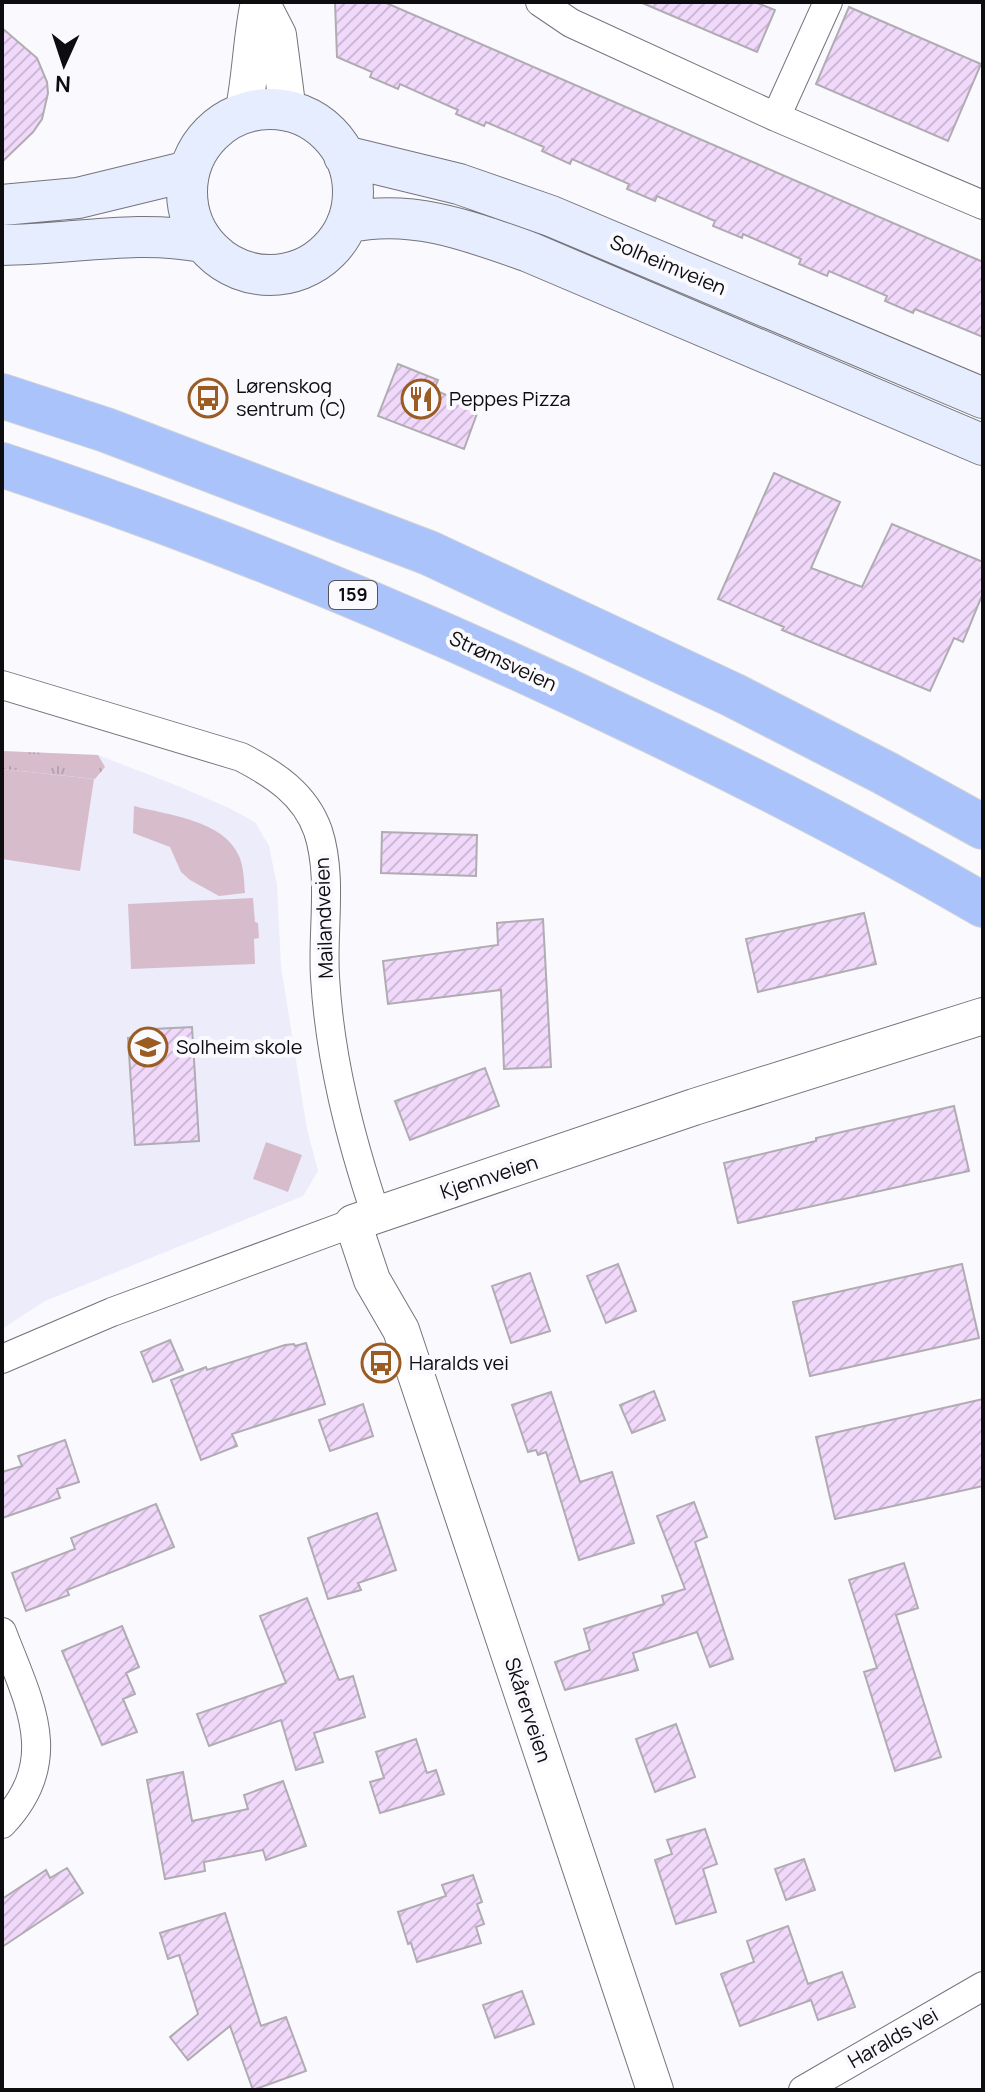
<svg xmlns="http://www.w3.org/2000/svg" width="985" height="2092" font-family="Manrope,sans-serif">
	<defs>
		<pattern id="grass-tufts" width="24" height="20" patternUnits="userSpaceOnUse" patternTransform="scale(2)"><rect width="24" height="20" fill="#d7bdcc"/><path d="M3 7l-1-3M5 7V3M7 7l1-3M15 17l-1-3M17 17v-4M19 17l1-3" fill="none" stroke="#b7a1ae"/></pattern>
		<pattern id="building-hatch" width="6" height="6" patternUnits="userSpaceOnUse" patternTransform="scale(2)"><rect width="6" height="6" fill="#f1d9fb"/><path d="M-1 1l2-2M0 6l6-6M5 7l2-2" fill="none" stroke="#cdb9d6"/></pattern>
	</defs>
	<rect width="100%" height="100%" fill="#f9f9fe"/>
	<!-- built -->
	<path fill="#edecfb" d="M2,751l96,4 80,31 51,22 26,14 14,24 8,39 4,81 26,163 11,42 -15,25 -258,105 -43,28z"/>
	<!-- grass -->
	<path fill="url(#grass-tufts)" d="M2,751l96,4 7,12 -10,12 -93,-10z"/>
	<!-- park -->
	<path fill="#d7bdcc" d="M2,769l92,10 -14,92 -78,-12z
		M134,806c33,9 90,14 105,50 5,11 5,26 6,37l-26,3 -29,-16 -9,-8 -11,-25 -37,-14z
		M253,898l2,24 3,1 1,15 -5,1 1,25 -124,5 -3,-65z
		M266,1142l36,13 -14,37 -35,-13z"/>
	<!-- building -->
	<path fill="url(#building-hatch)" stroke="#b0acb2" stroke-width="2" d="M335,2h49l599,260v75l-68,-28 -2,4 -28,-12 2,-5 -58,-25 -2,5 -28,-12 2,-5 -58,-25 -1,4 -29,-12 2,-5 -58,-25 -2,5 -28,-12 2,-5 -57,-25 -2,5 -28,-13 2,-4 -58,-25 -2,4 -28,-12 2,-4 -58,-26 -2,5 -28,-12 2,-5 -35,-15z
		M640,2h115l20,8 -18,42z
		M849,7l132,57 -33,77 -132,-57z
		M2,28l35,30 10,24 1,11 -6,26 -9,13 -31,30z
		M398,364l40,16 -4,10 45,18 -15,41 -86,-33z
		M774,473l66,29 -29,66 51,19 30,-63 91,38v31l-20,49 -9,-4 -24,53 -148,-61 2,-3 -66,-28z
		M382,832l95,3 -1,41 -95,-3z
		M864,913l12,51 -118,28 -12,-53z
		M543,919l8,148 -47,2 -3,-79 -113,14 -5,-43 115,-16 -1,-22z
		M192,1027l7,114 -64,4 -7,-107 26,-2v-7z
		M485,1068l14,38 -89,34 -15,-39z
		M954,1106l15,65 -231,52 -14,-60 92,-22v-3z
		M618,1264l18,47 -30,12 -19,-47z
		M962,1264l17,74 -169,38 -17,-74z
		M530,1273l20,58 -39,12 -19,-57z
		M170,1340l13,30 -30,12 -12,-30z
		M306,1343l19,61 -93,30 5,12 -36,14 -30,-80 35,-13 1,3 78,-25 9,-1 1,2z
		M654,1391l11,29 -33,13 -12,-28z
		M551,1392l29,90 32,-10 22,71 -55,17 -33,-108 -8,3 -2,-5 -8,2 -16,-47z
		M983,1399v87l-148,33 -19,-82z
		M363,1404l10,32 -43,15 -11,-31z
		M65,1440l14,42 -22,7 3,9 -58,20v-46l20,-6 -4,-10z
		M694,1502l13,35 -12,5 38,117 -23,8 -13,-35 -64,21 5,17 -73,20 -10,-28 35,-12 -6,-21 80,-25 -2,-8 23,-7 -28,-73z
		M156,1504l18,43 -107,43 2,5 -43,16 -14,-38 63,-24 -4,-11z
		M377,1513l19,57 -38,13 3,7 -33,9 -20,-61z
		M904,1563l14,45 -22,7 45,142 -46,14 -31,-99 13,-4 -28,-88z
		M307,1598l32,82 14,-4 12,41 -51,16 9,29 -27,8 -15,-50 -72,26 -12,-32 89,-31 -26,-67z
		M122,1626l17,41 -13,6 9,21 -12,5 14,33 -35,13 -40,-94z
		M676,1724l19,53 -40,15 -19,-53z
		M416,1739l11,34 9,-3 8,24 -64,19 -10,-31 14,-4 -8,-26z
		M183,1772l9,49 56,-12 -4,-14 39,-14 23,65 -40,14 -3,-10 -59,12 1,9 -40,8 -18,-99z
		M705,1829l12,35 -14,5 13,43 -40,12 -21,-64 17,-6 -5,-14z
		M804,1859l11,31 -29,10 -11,-31z
		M67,1868l16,25 -81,54v-48l44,-29 4,8z
		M473,1875l9,27 -5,2 7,20 -8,3 5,16 -64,19 -6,-19 -3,1 -10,-32 48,-16 -4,-11z
		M225,1913l36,113 25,-9 20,54 -53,19 -23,-64 -42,34 -18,-23 28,-23 -19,-59 -11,4 -8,-26z
		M788,1926l20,58 34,-12 13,35 -37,13 -7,-20 -71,26 -19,-52 33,-12 -7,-21z
		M522,1991l12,33 -39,14 -12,-33z"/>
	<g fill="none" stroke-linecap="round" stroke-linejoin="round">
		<!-- minor casing -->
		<g stroke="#75747b" stroke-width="30">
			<path id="minor" d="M540,2l31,21 205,94 207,88
				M776,117l52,-115
				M2,685l239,72c33,17 64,37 77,74 15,46 4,99 7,146 5,83 25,160 51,238
				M2,1359l110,-47 241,-89
				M2,1632c27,71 61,128 0,192
				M803,2090l180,-104"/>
		</g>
		<!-- tertiary casing -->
		<g stroke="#75747b" stroke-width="38">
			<path id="tertiary" d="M261,2l17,33 10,77
				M243,114c8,-37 8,-75 16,-112
				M655,2090l-254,-760 -29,-50 -19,-57 341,-116 289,-91"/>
		</g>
		<!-- secondary casing -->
		<g stroke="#75747b" stroke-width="42">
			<path id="secondary" d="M187 192a83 83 0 1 1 166 0a83 83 0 1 1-166 0Z
				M344,156l115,28 92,32 432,182
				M2,205l76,-7 111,-27
				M347,223c63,-15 123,8 182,29l454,193
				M2,245c67,0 134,-16 200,-3"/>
		</g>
		<!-- motorway casing -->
		<g stroke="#d3d3d4" stroke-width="46">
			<path id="motorway" d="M2,396l104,34 323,123 304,142 152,78 98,54
				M2,465c218,72 421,156 627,255 120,57 239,118 354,185"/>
		</g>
		<!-- minor -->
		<use href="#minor" stroke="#fff" stroke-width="28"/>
		<!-- tertiary -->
		<use href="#tertiary" stroke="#fff" stroke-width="36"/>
		<!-- secondary -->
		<use href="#secondary" stroke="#e6edfe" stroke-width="40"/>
		<!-- motorway -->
		<use href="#motorway" stroke="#aac4fb" stroke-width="44"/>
	</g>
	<!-- icons -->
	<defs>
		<g id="bus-ring" transform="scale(2)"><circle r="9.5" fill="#f9f9fe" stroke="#9b5c24" stroke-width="1.5"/><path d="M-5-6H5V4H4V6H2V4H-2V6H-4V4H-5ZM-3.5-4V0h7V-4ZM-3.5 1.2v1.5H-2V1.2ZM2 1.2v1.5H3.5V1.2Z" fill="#9b5c24"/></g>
		<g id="restaurant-ring" transform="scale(2)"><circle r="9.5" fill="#f9f9fe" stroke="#9b5c24" stroke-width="1.5"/><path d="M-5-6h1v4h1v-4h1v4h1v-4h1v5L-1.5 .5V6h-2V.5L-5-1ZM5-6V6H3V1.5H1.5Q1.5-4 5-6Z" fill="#9b5c24"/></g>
		<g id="school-ring" transform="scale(2)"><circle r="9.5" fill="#f9f9fe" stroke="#9b5c24" stroke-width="1.5"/><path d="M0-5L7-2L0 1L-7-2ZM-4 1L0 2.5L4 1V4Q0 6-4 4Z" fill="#9b5c24"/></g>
	</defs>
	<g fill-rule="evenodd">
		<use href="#bus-ring" x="208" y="398"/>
		<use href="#restaurant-ring" x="421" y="399"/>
		<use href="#school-ring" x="148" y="1047"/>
		<use href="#bus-ring" x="381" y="1363"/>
	</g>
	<g text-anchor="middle" stroke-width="8" stroke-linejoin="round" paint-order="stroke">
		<!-- shield labels -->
		<rect fill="#f9f9fe" stroke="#545357" stroke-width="2" x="329" y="581" width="48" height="28" rx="6"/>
		<g font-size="18" font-weight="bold" fill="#0d0c0f">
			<text x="353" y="601">159</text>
		</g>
		<!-- street labels -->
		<g font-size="20" fill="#0d0c0f" stroke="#f9f9fe">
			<text transform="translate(668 265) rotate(23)" y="7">Solheimveien</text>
			<text transform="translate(503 661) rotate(25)" y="7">Strømsveien</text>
			<text transform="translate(324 918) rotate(-92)" y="7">Mailandveien</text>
			<text transform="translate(489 1177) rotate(-18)" y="7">Kjennveien</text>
			<text transform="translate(528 1710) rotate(72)" y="7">Skårerveien</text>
			<text transform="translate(893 2038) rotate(-30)" y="7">Haralds vei</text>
		</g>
		<!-- poi labels -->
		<g font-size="20" fill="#0d0c0f" stroke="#f9f9fe" text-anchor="start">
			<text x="236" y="393">Lørenskog<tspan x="236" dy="23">sentrum (C)</tspan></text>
			<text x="449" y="406">Peppes Pizza</text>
			<text x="176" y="1054">Solheim skole</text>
			<text x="409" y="1370">Haralds vei</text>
		</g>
	</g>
	<!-- border -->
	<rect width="985" height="2092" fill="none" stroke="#0d0c0f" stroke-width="8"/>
	<!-- north arrow -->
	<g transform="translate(64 64) rotate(183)" stroke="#f9f9fe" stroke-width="6" paint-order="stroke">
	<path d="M0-6L14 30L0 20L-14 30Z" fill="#0d0c0f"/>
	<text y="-12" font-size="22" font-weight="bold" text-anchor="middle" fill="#0d0c0f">N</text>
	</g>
</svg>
